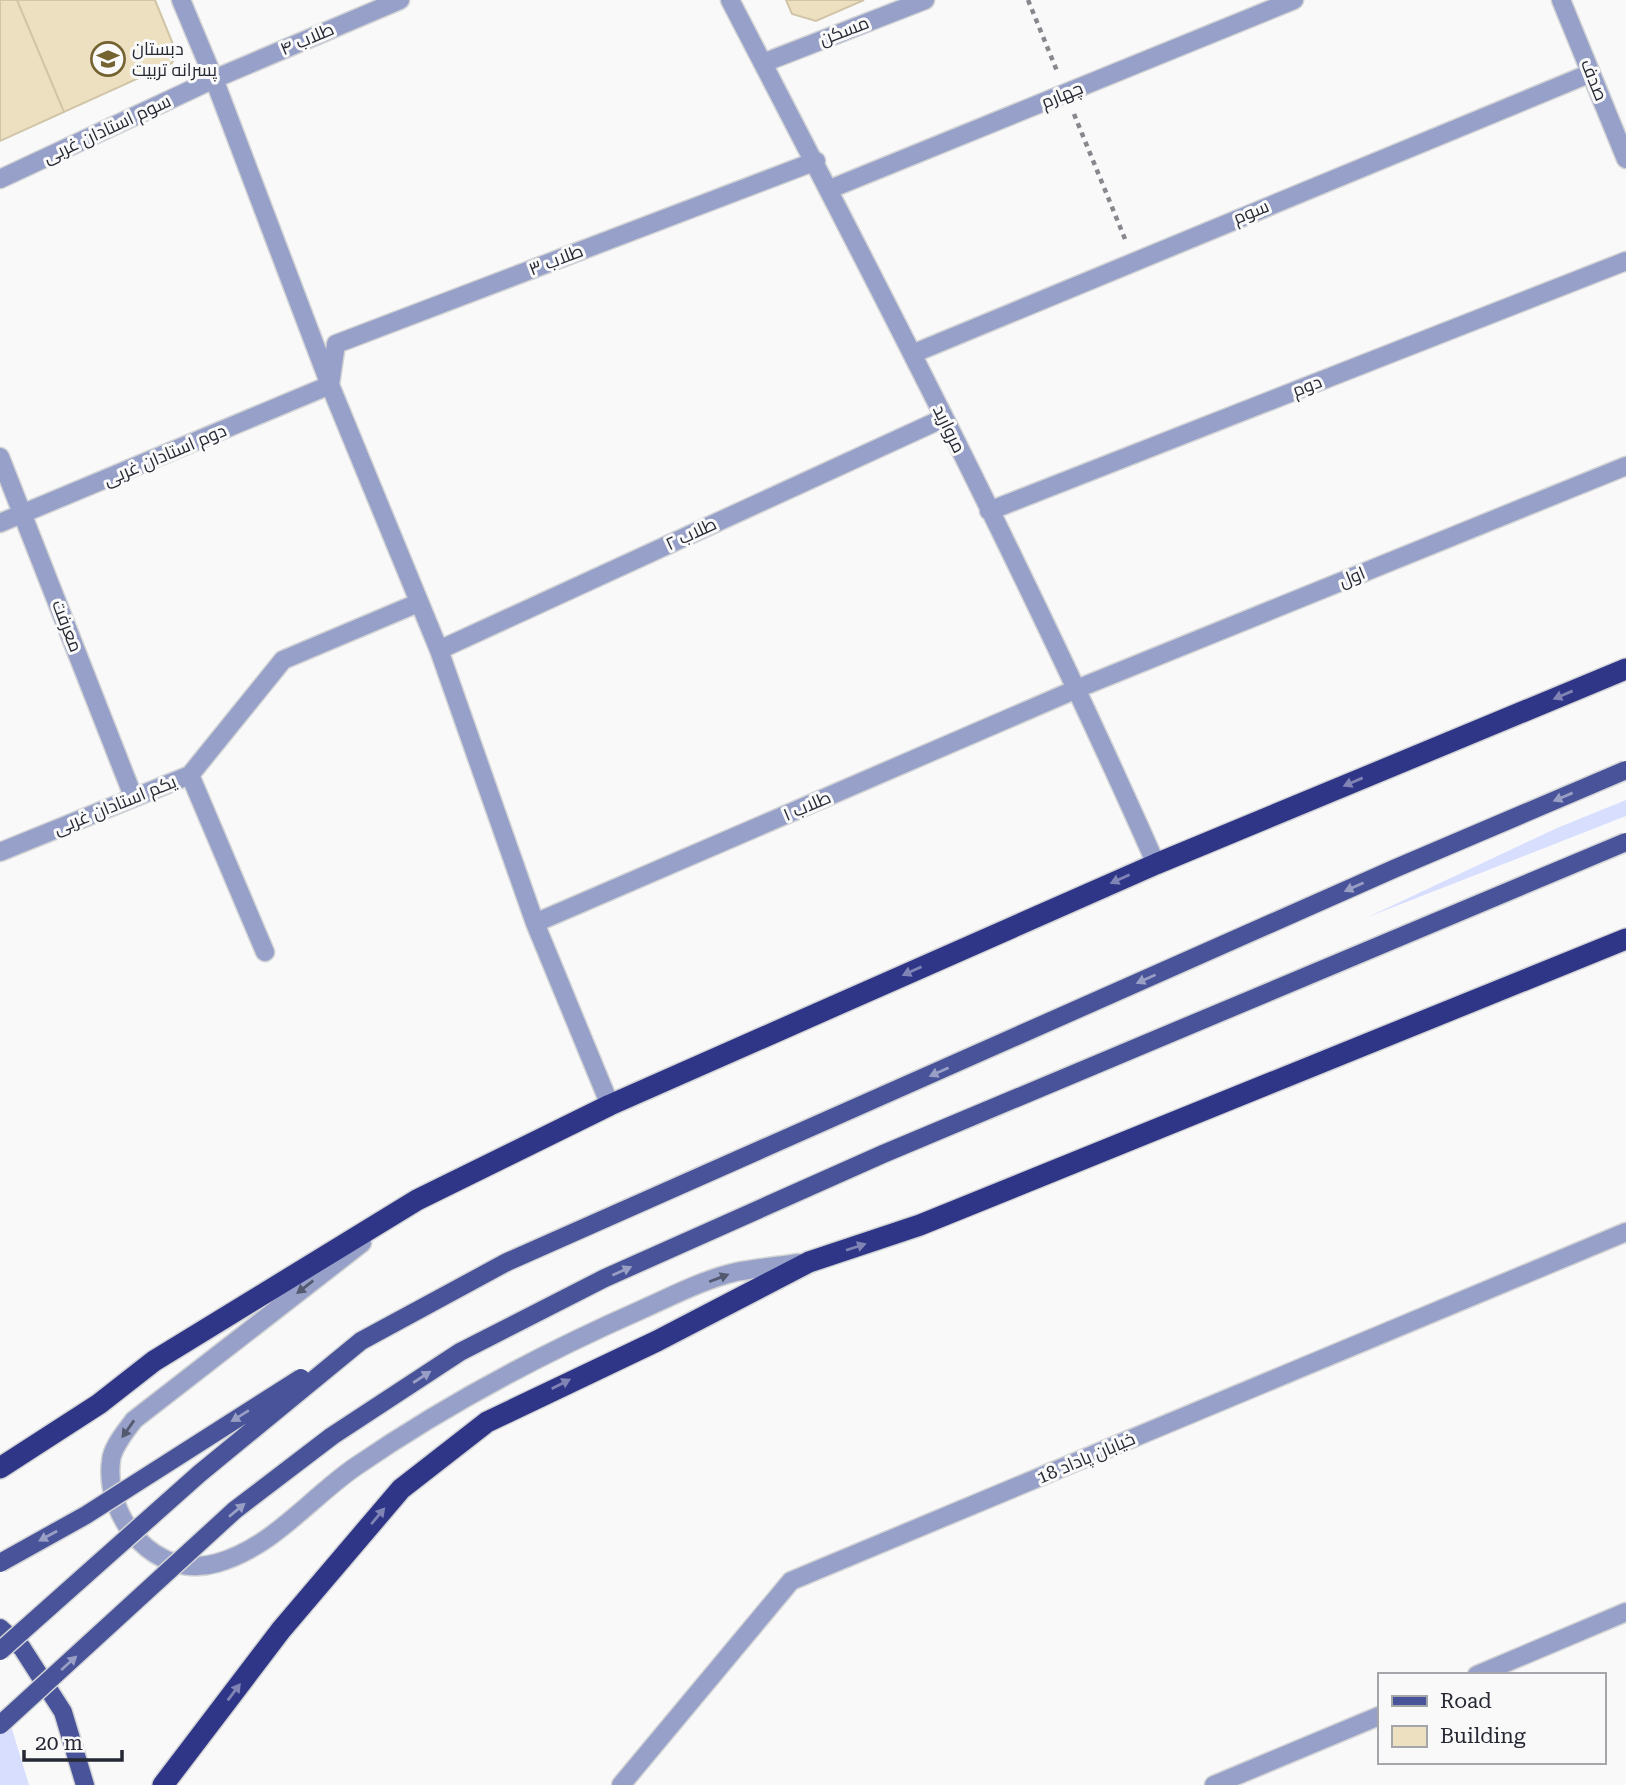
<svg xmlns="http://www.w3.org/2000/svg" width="1626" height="1785" font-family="'Roboto Serif',Cairo,serif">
	<rect width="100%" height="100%" fill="#f9f9f9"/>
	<!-- green -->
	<path fill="#d8dffe" d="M1626,800v16l-258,101 189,-89z
		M0,1710l12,19 17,56h-29z"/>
	<!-- building -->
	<path fill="#ece0c1" stroke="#d1c5a7" stroke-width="2" d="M0,0h17l47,112 -64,29z
		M17,0h138l22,54 -5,9 -108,49z
		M786,0h78l-48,21 -24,-7z"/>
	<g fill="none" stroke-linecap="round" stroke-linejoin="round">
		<!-- minor casing -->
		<g stroke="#d3d4d6" stroke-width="21">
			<path id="minor" d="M181,0l33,79 116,306 109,265 96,273 75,182
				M730,0c148,285 296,570 426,864
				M1561,0l65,159
				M763,63l162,-63
				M0,179l214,-100 186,-79
				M830,189l464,-189
				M912,354l679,-281
				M0,457l133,339
				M989,511l637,-250
				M0,523l330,-138 6,-41 480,-183
				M439,650l505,-232
				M190,775l75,177
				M0,852l190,-77 93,-115 135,-57
				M535,923l544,-235 547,-222
				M362,1243l-228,177c-8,11 -22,27 -23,41 -7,57 45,120 106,102 56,-16 92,-64 138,-96 90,-62 188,-114 288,-158 29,-13 62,-30 93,-37 21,-4 42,-6 63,-9
				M1477,1675l149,-63
				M621,1785l170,-204 835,-349
				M1214,1785l165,-69"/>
		</g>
		<!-- major casing -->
		<g stroke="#d3d4d6" stroke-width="21">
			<path id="major" d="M0,1628l22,20 41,64 22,73"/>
		</g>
		<!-- highway casing -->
		<g stroke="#d3d4d6" stroke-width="24">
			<path id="highway" d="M0,1468l99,-64 55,-43 263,-161 193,-95 546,-241 470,-195
				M163,1785l118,-155 120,-141 86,-67 170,-81 152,-79 111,-37 706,-286"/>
		</g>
		<!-- path -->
		<path stroke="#86888e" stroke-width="4.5" stroke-dasharray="5 5" stroke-linecap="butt" d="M1028,0l29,71
			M1074,114l51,125"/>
		<!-- minor -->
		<use href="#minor" stroke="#96a0c8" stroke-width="18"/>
		<!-- major -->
		<use href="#major" stroke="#485399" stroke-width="18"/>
		<!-- highway -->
		<use href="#highway" stroke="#303687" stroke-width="21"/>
		<!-- major-bridge casing -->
		<g stroke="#d3d4d6" stroke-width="21" stroke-linecap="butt">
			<path id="major-bridge" d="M0,1563l86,-48 215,-137
				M0,1651l199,-177 162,-133 146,-79 889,-394 230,-98
				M0,1725l235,-215 97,-74 128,-84 145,-74 278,-124 743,-312"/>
		</g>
		<!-- major-bridge -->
		<use href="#major-bridge" stroke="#485399" stroke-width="18"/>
	</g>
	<!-- one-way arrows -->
	<defs><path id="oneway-solid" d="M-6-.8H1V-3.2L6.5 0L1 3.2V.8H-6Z" transform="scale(1.75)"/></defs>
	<g fill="#8084b5">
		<use href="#oneway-solid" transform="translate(1563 695) rotate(157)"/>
		<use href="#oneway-solid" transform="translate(1353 782) rotate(157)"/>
		<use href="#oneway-solid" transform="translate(1120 879) rotate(156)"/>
		<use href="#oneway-solid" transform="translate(912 971) rotate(156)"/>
		<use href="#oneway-solid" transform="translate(856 1247) rotate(-18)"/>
		<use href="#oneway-solid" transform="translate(561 1384) rotate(-27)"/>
		<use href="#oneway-solid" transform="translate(378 1516) rotate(-50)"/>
		<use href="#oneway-solid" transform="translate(234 1692) rotate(-53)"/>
	</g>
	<g fill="#989ec4">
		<use href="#oneway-solid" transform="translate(1563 797) rotate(157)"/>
		<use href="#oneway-solid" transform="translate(1354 887) rotate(156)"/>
		<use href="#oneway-solid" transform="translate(1146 979) rotate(156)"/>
		<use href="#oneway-solid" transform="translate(939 1072) rotate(156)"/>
		<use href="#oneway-solid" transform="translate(622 1271) rotate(-24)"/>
		<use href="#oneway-solid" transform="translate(422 1377) rotate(-33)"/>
		<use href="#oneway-solid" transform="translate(240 1416) rotate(148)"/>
		<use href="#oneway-solid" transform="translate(237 1510) rotate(-40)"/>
		<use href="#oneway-solid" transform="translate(48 1536) rotate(151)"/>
		<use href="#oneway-solid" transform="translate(69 1663) rotate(-42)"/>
	</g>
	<g fill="#53596f">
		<use href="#oneway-solid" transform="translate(719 1278) rotate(-21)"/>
		<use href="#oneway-solid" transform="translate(305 1287) rotate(142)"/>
		<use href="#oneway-solid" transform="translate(128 1429) rotate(125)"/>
	</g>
	<!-- icons -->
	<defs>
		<g id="school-ring" transform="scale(1.75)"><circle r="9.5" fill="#f9f9f9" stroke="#746230" stroke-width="1.5"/><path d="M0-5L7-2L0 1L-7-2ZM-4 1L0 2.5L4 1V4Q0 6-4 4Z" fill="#746230"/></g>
	</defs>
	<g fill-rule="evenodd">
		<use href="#school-ring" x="108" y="59"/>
	</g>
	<g text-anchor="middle" stroke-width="6" stroke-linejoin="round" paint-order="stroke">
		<!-- street labels -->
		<g font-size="18" fill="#262934" stroke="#f9f9f9">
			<text transform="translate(844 31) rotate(-21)" y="6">مسکن</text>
			<text transform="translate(307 39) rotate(-23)" y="6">طلاب ۴</text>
			<text transform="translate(1594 80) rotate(68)" y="6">صدف</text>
			<text transform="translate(1062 95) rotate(-22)" y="6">چهارم</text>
			<text transform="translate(107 129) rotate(-25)" y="6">سوم استادان غربی</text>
			<text transform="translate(1251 212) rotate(-22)" y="6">سوم</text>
			<text transform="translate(556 260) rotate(-21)" y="6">طلاب ۳</text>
			<text transform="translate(1307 386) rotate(-21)" y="6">دوم</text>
			<text transform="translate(949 429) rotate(64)" y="6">مروارید</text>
			<text transform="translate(165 455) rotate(-23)" y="6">دوم استادان غربی</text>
			<text transform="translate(691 534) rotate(-25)" y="6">طلاب ۲</text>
			<text transform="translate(1352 577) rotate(-22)" y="6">اول</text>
			<text transform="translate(67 626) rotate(69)" y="6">معرفت</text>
			<text transform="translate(115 805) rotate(-22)" y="6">یکم استادان غربی</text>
			<text transform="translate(807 806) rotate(-23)" y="6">طلاب ۱</text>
			<text transform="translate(1086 1458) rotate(-23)" y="6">خیابان پاداد 18</text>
		</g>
		<!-- poi labels -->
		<g font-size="18" fill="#262934" stroke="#f9f9f9" text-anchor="start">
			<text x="132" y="55">دبستان<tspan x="132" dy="21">پسرانه تربیت</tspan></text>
		</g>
	</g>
	<!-- legend -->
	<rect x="1378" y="1673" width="228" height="91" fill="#f9f9f9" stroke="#a5a6aa" stroke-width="2"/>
	<rect x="1392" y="1696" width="35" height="10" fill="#485399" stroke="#a5a6aa" stroke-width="2"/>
	<text x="1440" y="1708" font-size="21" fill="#262934">Road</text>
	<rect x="1392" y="1726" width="35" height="21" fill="#ece0c1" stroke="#a5a6aa" stroke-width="2"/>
	<text x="1440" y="1743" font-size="21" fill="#262934">Building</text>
	<!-- scale -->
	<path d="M24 1750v10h98v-10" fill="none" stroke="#262934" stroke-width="3.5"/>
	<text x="35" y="1750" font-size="21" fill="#262934" stroke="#f9f9f9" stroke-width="5" paint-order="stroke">20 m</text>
</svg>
